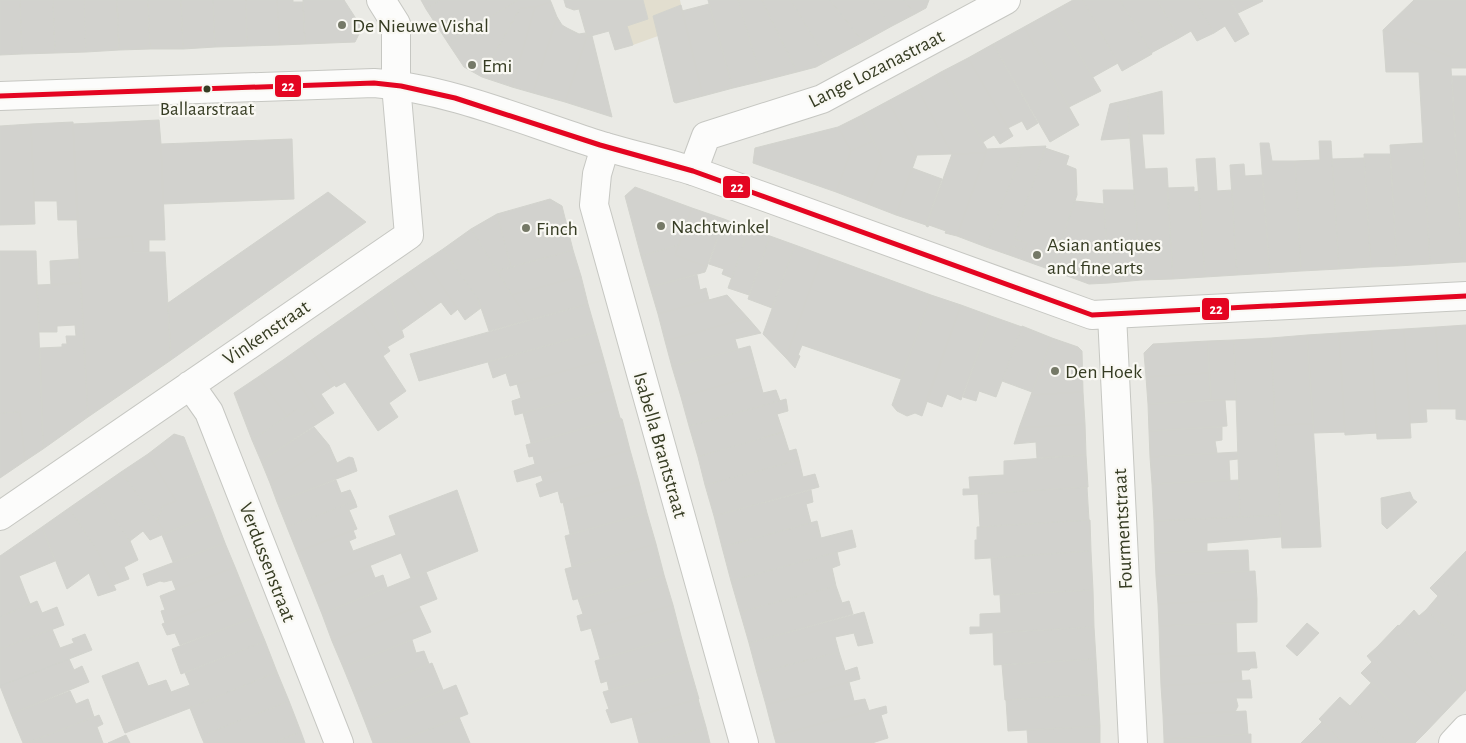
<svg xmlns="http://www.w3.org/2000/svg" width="1466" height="743" font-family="'Alegreya Sans',sans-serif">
	<rect width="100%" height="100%" fill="#eaeae5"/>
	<!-- green -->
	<path fill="#e2decf" d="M643,0h37l1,5 -28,11 5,20 -25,9 -6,-19 21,-7z"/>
	<!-- building -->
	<path fill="#d2d2ce" stroke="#d2d3cd" d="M0,0h20l2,54 -22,1z
		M20,0h33l2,53 -33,1z
		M53,0h31l2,52 -31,1z
		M84,0h33l2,50 -33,2z
		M117,0h31l2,49 -31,1z
		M148,0h33l2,49h-33z
		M181,0h32l2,47 -32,2z
		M213,0h33l1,46 -32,1z
		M246,0h31l3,45 -33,1z
		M277,0h16v2h10l2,42 -25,1z
		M303,0h41l18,28 -7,14 -50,2z
		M421,0h19l-14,9z
		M440,0h78l-70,43 -22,-34z
		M518,0h32l1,2 -16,5 -15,1 -38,69 -18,-10 -16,-24z
		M564,0h79l5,19 -21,7 6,19 -18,5 -6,-19 -22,6 -8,-28 -5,1 -8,-3z
		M708,0h30l24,81 -29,7z
		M738,0h24l35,72 -35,9z
		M765,0h26l36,61 -11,6 -19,5 -35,-71z
		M791,0h39l33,42 -36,19z
		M830,0h41l21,26 -29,16z
		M871,0h33l11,14 -23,12z
		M904,0h25l-3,8 -11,6z
		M1073,0h10l35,63 -25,14 -40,-66z
		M1083,0h37l32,54 -30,17z
		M1120,0h37l22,38 -28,15z
		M1157,0h38l19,33 -17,8 -6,-10 -12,7z
		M1195,0h35l19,34 -14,8 -10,-16 -11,7z
		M1230,0h32l1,1 -25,12z
		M1414,0h52v42l-15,15 -68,-27z
		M551,2l6,15 -24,76 -21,-6 23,-80z
		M709,4l24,84 -30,8 -21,-85z
		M681,5l22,91 -27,7 -2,-1 -21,-86z
		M535,7l-23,80 -30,-10 38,-69z
		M1053,11l48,80 -32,16 -45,-80z
		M557,17l5,8 5,3 12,6 6,-1 2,4 -22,65 -32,-9z
		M1024,27l55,98 -29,17 -57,-98z
		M1383,30l68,27 15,-15v26h-15l11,194 -32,2 -11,-192h-33z
		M592,36l20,81 -47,-15 22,-65z
		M993,44l45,79 -11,7 -5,-9 -14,7 -40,-70z
		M968,58l45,78 -13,8 -6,-9 -11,7 -42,-70z
		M941,72l46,77 -1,4 -34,1 -36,-68z
		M1452,76h14v186h-4z
		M916,86l36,68 -35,1 -29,-54z
		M1162,91l2,43h-22l3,35 22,-1 6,111 -32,1 -14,-180z
		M1127,100l3,38 -29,2 9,-36z
		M888,101l29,54 -21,60 -31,-12 17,-45 -22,-42z
		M249,107v8l-22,1v-8z
		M860,116l13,25 -22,10 -13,-24z
		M159,120l2,24 4,96h-16v12h-16l-1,-16 -54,4 -5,-116z
		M73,122l5,98h-20l-1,-19h-23l-3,-77z
		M31,124l4,100 -35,1v-99z
		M838,127l13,24 -15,41 -83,-29 2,-15z
		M292,139l2,60 -131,5 -2,-60z
		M873,141l9,17 -17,45 -29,-11 15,-41z
		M1319,141h12l8,128 -38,2 -6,-110 25,-1z
		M1260,143h9l3,18h23l6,110 -31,2z
		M1423,143l7,121 -33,2 -7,-121z
		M1046,146l-32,93 13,4 -2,7 -14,-4 -2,9 -23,-8 38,-100z
		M1024,147l-38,100 -29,-11 30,-87z
		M1045,148l24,8 -3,9 10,4 1,26 -26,75 -42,-15 2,-9 14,4 2,-7 -13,-4z
		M986,153l-29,83 -12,-3 1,-2 -17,-6 -1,2 -2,-1 26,-72z
		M1364,154h26l7,112 -26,1z
		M1215,158l2,33 15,-1 5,85 -32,2 -9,-118z
		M1364,158l7,109 -32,2 -7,-110z
		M1244,164l1,12 17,-1 8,98 -33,2 -7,-110z
		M912,168l30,11 -16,46 -30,-10z
		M635,187l57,21 -13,37 -38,11 -16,-60z
		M1194,187v5l5,-1 6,86 -32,2 -6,-91z
		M1103,190h31l7,90 -32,3z
		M328,192l38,30 -195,138 -3,-57z
		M550,199l12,7 11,44 -62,17 -14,-53z
		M1075,201l29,3 5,79 -20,1 -38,-14z
		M692,208l32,11 -17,48 -32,-12z
		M497,214l14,53 -14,4 -26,-42z
		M724,219l25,10 -17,49 -10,-4 2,-5 -15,-5z
		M471,229l41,66 17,25 -40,11 -11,-32 -35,-50z
		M749,229l21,7 -21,59 -21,-7z
		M132,236l1,16h32l6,108 -83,57 -10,-177z
		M770,236l25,9 -23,63 -24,-9z
		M679,245l-4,10 32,12 -2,5 -55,15 -9,-31z
		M795,245l27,10 -36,103 -23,-24z
		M443,249l35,50 3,9 -16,12 -40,-59z
		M573,250l8,26 -69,19 -15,-24z
		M0,251h36l7,198 -18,12 -5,-49 -20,1z
		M822,255l109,40 -30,84 -99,-34 -4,10 2,1 -5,12 -9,-10z
		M79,259l2,24 -30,2 -1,-24z
		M425,261l33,48 -7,6 -10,-13 -11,8 -24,-36z
		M406,274l24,36 -28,20 -15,-43z
		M697,275l3,15 6,-2 3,12 -51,14 -8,-27z
		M581,276l7,28 -59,16 -17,-25z
		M81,283l7,134 -45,32 -3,-101 22,-1v-3h5l-1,-8h10l-1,-11 -18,1v6h-18l-2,-47z
		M387,287l17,50 -17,10 -27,-41z
		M727,295l21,23 -83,23 -7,-27z
		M931,295l30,10 -39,111 -7,-3 -8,3 -10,-5 -5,-6z
		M588,304l8,28 -177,49 -9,-27z
		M961,305l30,11 -30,84 -14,-6 -5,13 -16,-6z
		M360,306l30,45 -7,5 23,35 -17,12 9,14 -20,14 -33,-49 -9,5 -29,-44z
		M991,316l31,11 -26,70 -17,-6 -3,10 -13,-4z
		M748,318l13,15 -26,6 3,10 -66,18 -7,-26z
		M1466,325v95l-10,-1v-10h-16l-4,-82z
		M1022,326l30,12 -20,54 -30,-11z
		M1436,327l4,82h-14l1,13 -17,1 -6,-94z
		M1404,329l7,109 -34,1 -6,-108z
		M1371,331l6,102 -32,2 -6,-102z
		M596,332l8,28 -94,26 -4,-13 -13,5 -5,-16z
		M1339,333l6,99 -31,1 -7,-98z
		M1307,335l6,89 -38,1 -4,-87z
		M1052,338l26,9 4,4 1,41 -52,3z
		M1271,338l9,177 -40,2 -6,-177z
		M1234,340l2,60h-25l-3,-59z
		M1208,341l1,32 -63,4 -2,-24 9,-9z
		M307,343l28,42 -14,9 13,19 -11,7 -40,-60z
		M750,346l8,29 -77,22 -9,-30z
		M283,360l31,46 -11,9 -6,-6 -10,7 -29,-39z
		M604,360l8,29 -97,26 -3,-14 9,-3 -4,-14z
		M1209,373l2,27 -63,4 -2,-27z
		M758,375l5,18 13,-3 4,11 -91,25 -8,-29z
		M258,377l29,39 -35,24 -18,-47z
		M612,389l8,29 -89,25 -8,-30z
		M1083,392l2,32 -66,4 12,-33z
		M786,399l2,12 -11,3 6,18 -85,25 -9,-31z
		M1225,400l2,26 -78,5 -1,-27z
		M314,406l9,14 -62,41 -9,-21 45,-31 6,6z
		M20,412l5,49 -25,17v-65z
		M620,418l2,1 8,31 -113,32 -3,-11 21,-7 -2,-8 -4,1 -3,-12z
		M1085,424l1,31 -49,3 -1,-16 -22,2 5,-16z
		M1313,424l8,123 -39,1 -7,-123z
		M314,427l15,18 -59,38 -9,-22z
		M1222,427v13l-7,1 2,12 -67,4 -1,-26z
		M783,432l6,19 7,-2 3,11 -94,25 -7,-28z
		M174,434l10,3 30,77 -48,19 -9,-12 6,-15 13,-5 -28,-47z
		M329,445l8,18 12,-6 4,1 4,13 -80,31 -7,-19z
		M630,450l9,32 -78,21 -3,-12 -18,6 -4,-13 7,-3 -2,-6z
		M1238,452v7l-9,1 1,20 -78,4 -2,-27z
		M148,454l28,47 -13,5 -6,15 -36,-49z
		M1086,455l2,32 -125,8v-6h7l-1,-12 35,-2v-14z
		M799,460l4,17 12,-3 4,13 -105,29 -9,-31z
		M121,472l36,49 9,12 -16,7 -7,-9 -13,10 -35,-51z
		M336,480l5,13 9,-3 5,11 -68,26 -10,-25z
		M1239,480l1,37 -86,4 -2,-37z
		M639,482l8,31 -77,21 -7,-32z
		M1087,487l2,33 -109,7 -2,-33z
		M95,490l35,51 8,19 -14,7 5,12 -16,6 -15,-33 -29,-44z
		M457,490l21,61 -67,27 -10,-25 -89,36 -15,-37 56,-22 3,8 -7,3 4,10 43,-16 -7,-19z
		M811,490l2,12 -7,2 5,19 -89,24 -8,-31z
		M1410,492l3,7 4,3 -30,27 -5,-5 -1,-26z
		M355,501l2,6 -8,3 8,19 -60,23 -10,-25z
		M69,508l29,44 18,38 -18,6 -9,-23 -22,16 -25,-62z
		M647,513l9,31 -84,23 -7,-31z
		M214,514l11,29 -52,19 -11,-27z
		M1280,515l1,22 -74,6v8l-52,2 -1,-32z
		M1090,520l1,31 -116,8v-19h2v-13z
		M817,521l4,17 31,-8 4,17 -125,34 -9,-34z
		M42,527l13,34 -36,15 11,28 -30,13v-61z
		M225,543l10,24 -59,23 -4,-10 -8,2 -4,-1 -13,5 -4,-12z
		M656,544l8,31 -91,25 -8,-31z
		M1248,550l1,21 -93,5 -1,-23z
		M1091,551l2,39 -99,5 -3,-37z
		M1466,551v52l-26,-25z
		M837,552l3,13 -8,3 4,18 -96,26 -9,-31z
		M370,565l5,13 8,-3 4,12 -65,27 -10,-25z
		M235,567l10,25 -80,31 -4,-12 4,-1 -5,-14z
		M1255,571l2,28 -99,5 -2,-28z
		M426,572l11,27 -105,42 -10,-27z
		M664,575l9,30 -92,26 -4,-15 6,-2 -5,-15z
		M1440,578l26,25v44l-40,-37 12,-14 -8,-8z
		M836,586l6,17 7,-2 4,13 -104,29 -9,-31z
		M1093,590l1,37 -124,7v-7h10v-13l21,-1 -1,-18z
		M245,592l10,25 -75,28 -5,-12 -8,2 -5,-11z
		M1257,599v23l-98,4 -1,-22z
		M37,601l5,12 15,-6 7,18 -64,24v-32z
		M673,605l8,31 -81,23 -9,-31z
		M419,606l12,26 -88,35 -11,-26z
		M1414,610l5,6 7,-6 40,37v43l-67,-64z
		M864,612l9,31 -15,3 -4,-13 -19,4 4,15 -82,21 -8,-30z
		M255,617l10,24 -84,33 -9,-25z
		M1236,623l1,30 -77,4 -1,-31z
		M1307,623l12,10 -22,23 -11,-10z
		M1398,625l68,65 -21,22 -68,-65z
		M1094,627l2,32 -102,6 -1,-32z
		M52,629l8,19 14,-5 -2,-4 13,-5 7,16 -92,36v-37z
		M681,636l9,32 -81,22 -2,-9 -6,2 -6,-22z
		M412,640l4,13 8,-2 5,13 -75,30 -11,-27z
		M265,641l12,31 -87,36 -65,25 -23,-57 36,-14 10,24 18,-6 5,12 19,-7 -5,-12z
		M1377,647l68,65 -21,22 -63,-61 11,-11 -5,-6z
		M839,652l6,19 12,-4 3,12 -94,26 -9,-32z
		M1255,652l2,16h-6l-2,2h-8l1,11 -81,5 -1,-29z
		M69,659l5,11 8,-4 7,16 -78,32 -11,-28z
		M1096,659l2,35 -93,6 -3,-35z
		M432,663l11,27 -78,32 -11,-28z
		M690,668l9,31 -88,24 -5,-13 3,-1 -6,-17z
		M277,672l12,29 -88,35 -11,-28z
		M1250,680l2,18h-16l2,8 -3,6 -72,3 -2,-29z
		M849,682l5,19 11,-2 4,12 -95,25 -8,-31z
		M1371,683l53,51 -9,9h-26l-39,-37z
		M456,685l12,29 -74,29h-21l-8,-21z
		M70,691l6,13 12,-5 6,18 -67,26h-4l-12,-29z
		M1098,694l2,32 -92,5 -2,-31z
		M1340,697l10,9 39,37h-45l-25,-24z
		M698,699l8,28 -59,16h-8l-7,-26z
		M289,701l12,31 -29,11h-68l-3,-7z
		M886,706l1,7 -6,2 7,23 -16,5h-96l-2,-7z
		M1246,711l2,23 -84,5 -1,-24z
		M99,715l4,9 -6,3 6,16h-76z
		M459,717l11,26h-76z
		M1322,722l22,21h-43z
		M1100,726v17h-72l-1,-13z
		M706,727l4,16h-63z
		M301,732l4,11h-33z
		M1251,734v9h-87v-4z
		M126,735l4,8h-22z"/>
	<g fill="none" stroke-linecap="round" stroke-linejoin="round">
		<!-- minor casing -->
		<g stroke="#c6c7c2" stroke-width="30">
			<path id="minor" d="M605,147l-8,27 -3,31 150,538
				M693,171l13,-35 116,-37 184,-99
				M1112,315l21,428
				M190,385l19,27 130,331
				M0,516l409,-281 -13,-150v-61l-15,-24
				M1453,743l13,-14"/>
		</g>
		<!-- tertiary casing -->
		<g stroke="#c6c7c2" stroke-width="30">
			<path id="tertiary" d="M0,96l374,-13c71,5 145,36 213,58 35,12 71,19 106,30l399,144 374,-19"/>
		</g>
		<!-- minor -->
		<use href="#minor" stroke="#fcfcfb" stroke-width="28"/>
		<!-- tertiary -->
		<use href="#tertiary" stroke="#fcfcfb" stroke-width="28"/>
		<!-- bus-1 casing -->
		<g stroke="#f9f8f3" stroke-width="9">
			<path id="bus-1" d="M0,96l374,-13 27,3 54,12 145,47 93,26 399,144 374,-19"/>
		</g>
		<!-- bus-1 -->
		<use href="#bus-1" stroke="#e40521" stroke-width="5"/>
	</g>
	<!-- markers -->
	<g fill="#757967" stroke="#f9f8f3" stroke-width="2">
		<circle cx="342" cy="25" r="5"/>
		<circle cx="472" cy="65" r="5"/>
		<circle cx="661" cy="226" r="5"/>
		<circle cx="526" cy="228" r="5"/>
		<circle cx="1037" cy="255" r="5"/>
		<circle cx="1055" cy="371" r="5"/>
	</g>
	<circle fill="#363c23" stroke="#f9f8f3" stroke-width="2" cx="207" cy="89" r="4.5"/>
	<g text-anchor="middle" stroke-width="4.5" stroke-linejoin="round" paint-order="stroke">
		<!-- bus labels -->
		<g font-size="19" fill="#363c23" stroke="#f9f8f3">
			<text x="207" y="115">Ballaarstraat</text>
		</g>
		<!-- poi labels -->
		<g font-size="20" fill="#363c23" stroke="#f9f8f3" text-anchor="start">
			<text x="352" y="32">De Nieuwe Vishal</text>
			<text x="482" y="72">Emi</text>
			<text x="671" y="233">Nachtwinkel</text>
			<text x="536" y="235">Finch</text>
			<text x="1047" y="251">Asian antiques<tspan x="1047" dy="23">and fine arts</tspan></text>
			<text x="1065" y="378">Den Hoek</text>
		</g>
		<!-- street labels -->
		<g font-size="20" fill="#363c23" stroke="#f9f8f3">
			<text transform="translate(876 68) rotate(-27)" y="7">Lange Lozanastraat</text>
			<text transform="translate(266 332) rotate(-34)" y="7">Vinkenstraat</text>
			<text transform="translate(661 445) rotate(74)" y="7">Isabella Brantstraat</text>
			<text transform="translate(1122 529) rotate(-93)" y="7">Fourmentstraat</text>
			<text transform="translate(268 562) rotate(69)" y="7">Verdussenstraat</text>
		</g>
	</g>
	<g stroke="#f9f8f3" stroke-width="2">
		<rect x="274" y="74" width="28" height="24" rx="5" fill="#e40521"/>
		<rect x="722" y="175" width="29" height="24" rx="5" fill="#e40521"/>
		<rect x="1201" y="297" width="29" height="24" rx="5" fill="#e40521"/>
	</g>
	<g font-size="14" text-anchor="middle" font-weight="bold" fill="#fff">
		<text x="288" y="91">22</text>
		<text x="737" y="192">22</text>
		<text x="1216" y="314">22</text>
	</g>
</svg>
